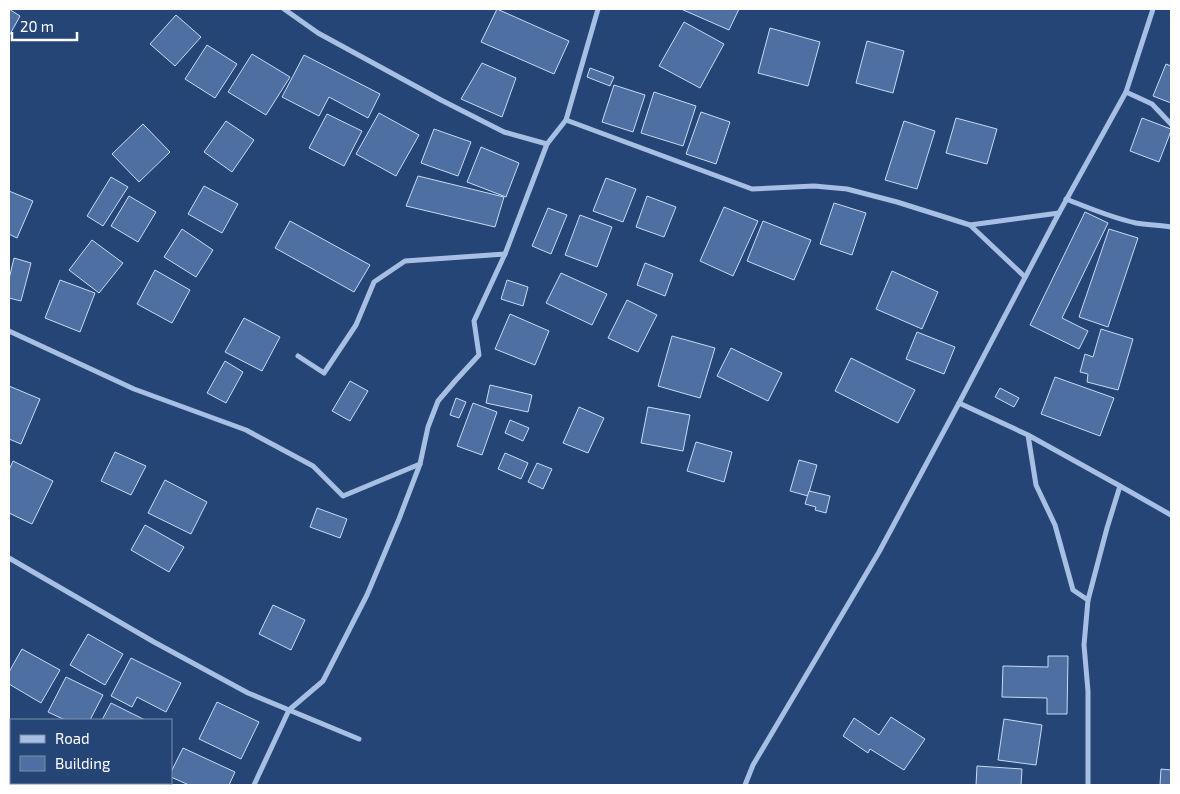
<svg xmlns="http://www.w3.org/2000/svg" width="1180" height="794" viewBox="0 0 1180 794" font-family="'Exo 2',sans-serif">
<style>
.building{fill:#4d6fa1;stroke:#c9daf3}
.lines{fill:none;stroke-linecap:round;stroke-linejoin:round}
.street{stroke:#a7bfe3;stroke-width:5}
</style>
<rect width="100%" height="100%" fill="#254577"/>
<g class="building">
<path d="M9 9 20 16 9 36Z"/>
<path d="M497 9 569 41 554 74 481 42Z"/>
<path d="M681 9H739L729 30Z"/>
<path d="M176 15 201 37 175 66 150 44Z"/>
<path d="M684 22 724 44 700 88 659 66Z"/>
<path d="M770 28 820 42 808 86 758 73Z"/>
<path d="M867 41 904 51 893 93 856 83Z"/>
<path d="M207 45 237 64 215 98 185 79Z"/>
<path d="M252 54 290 77 266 115 228 92Z"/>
<path d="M304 55 380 94 368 118 329 97 319 116 282 97Z"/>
<path d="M482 63 516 78 502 117 461 99Z"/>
<path d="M1166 64 1171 66V103L1153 96Z"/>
<path d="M590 68 614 77 610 86 587 77Z"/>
<path d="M614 85 645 95 633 132 602 122Z"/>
<path d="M654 92 696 106 683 146 641 133Z"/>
<path d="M701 112 730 122 716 164 686 154Z"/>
<path d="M379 113 419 135 396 176 356 154Z"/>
<path d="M327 114 362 131 344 166 309 148Z"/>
<path d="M956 118 997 129 987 164 946 153Z"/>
<path d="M1142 118 1171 129V131L1159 162 1130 151Z"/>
<path d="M226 121 254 140 232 172 204 152Z"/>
<path d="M904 121 935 131 917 189 885 180Z"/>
<path d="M143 124 170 152 139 182 112 154Z"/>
<path d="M434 129 471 142 458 176 421 163Z"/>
<path d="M481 147 519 163 506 197 467 182Z"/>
<path d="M418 176 504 197 495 227 406 206Z"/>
<path d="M111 177 128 187 103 226 87 216Z"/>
<path d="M606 178 636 189 623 222 593 211Z"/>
<path d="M204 186 238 204 222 233 188 214Z"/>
<path d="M9 191 33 201 17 238 9 234Z"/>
<path d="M129 196 156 212 138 242 111 226Z"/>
<path d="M647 196 676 207 664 237 636 227Z"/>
<path d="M834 203 866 213 852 255 820 244Z"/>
<path d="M724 207 758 221 733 276 700 261Z"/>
<path d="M548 208 567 215 551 254 532 246Z"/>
<path d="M1085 212 1108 223 1062 318 1088 331 1079 349 1030 325Z"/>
<path d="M580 215 612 227 597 267 565 255Z"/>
<path d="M290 221 370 265 354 292 275 248Z"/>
<path d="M763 221 811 240 794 280 747 261Z"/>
<path d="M182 229 213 250 196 277 164 257Z"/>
<path d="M1109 229 1138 238 1108 327 1079 317Z"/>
<path d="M92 240 123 263 99 293 69 270Z"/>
<path d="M14 258 31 263 21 301 9 298V279Z"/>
<path d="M645 263 673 274 665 296 637 285Z"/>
<path d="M155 270 190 290 172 323 137 304Z"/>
<path d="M892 271 938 292 922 329 876 309Z"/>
<path d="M561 273 607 294 592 325 546 303Z"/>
<path d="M60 280 95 293 80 332 45 318Z"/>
<path d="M507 280 528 287 523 306 501 299Z"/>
<path d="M627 300 657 315 638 352 608 338Z"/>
<path d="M510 314 549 331 535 365 495 349Z"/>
<path d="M244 318 280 337 262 371 225 352Z"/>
<path d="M1101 329 1133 339 1118 390 1087 382 1088 374 1080 372 1085 354 1093 357Z"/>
<path d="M917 332 955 347 944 374 906 359Z"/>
<path d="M672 336 715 348 700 398 658 386Z"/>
<path d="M731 348 782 373 768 401 717 376Z"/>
<path d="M851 358 915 390 898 423 835 391Z"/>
<path d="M225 361 243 372 226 403 207 393Z"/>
<path d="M1055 377 1114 398 1100 436 1041 414Z"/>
<path d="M350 381 368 391 350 421 332 411Z"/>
<path d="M490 385 532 395 528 412 486 403Z"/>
<path d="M9 386 40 399 21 444 9 439Z"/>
<path d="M1000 388 1019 398 1014 407 995 397Z"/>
<path d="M456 398 466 402 459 418 450 415Z"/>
<path d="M473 403 497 412 482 455 457 446Z"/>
<path d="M579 407 604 418 588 453 563 443Z"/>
<path d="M648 407 690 415 683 451 641 443Z"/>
<path d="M510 420 529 428 523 441 505 433Z"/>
<path d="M696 442 732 452 724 482 687 471Z"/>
<path d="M115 452 146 466 131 495 101 481Z"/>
<path d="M505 453 528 463 521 479 498 469Z"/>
<path d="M799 460 817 465 808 496 790 491Z"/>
<path d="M13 461 53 481 32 524 9 513V470Z"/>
<path d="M537 463 552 469 543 489 528 482Z"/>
<path d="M165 480 207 502 191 534 148 513Z"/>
<path d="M809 491 830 496 826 513 815 510 816 507 805 504Z"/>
<path d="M317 508 347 519 340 538 310 527Z"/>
<path d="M145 525 184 547 169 572 131 550Z"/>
<path d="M273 605 305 620 291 650 259 634Z"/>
<path d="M88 634 123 654 105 685 70 665Z"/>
<path d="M22 649 60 670 41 703 9 684V672Z"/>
<path d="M1048 656H1068L1067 714H1047V698L1002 697 1003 666 1048 667Z"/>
<path d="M131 658 181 683 166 712 137 697 132 707 111 696Z"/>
<path d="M66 677 103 695 90 720H65L48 712Z"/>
<path d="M217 702 259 722 241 759 199 739Z"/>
<path d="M111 703 145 720H102Z"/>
<path d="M891 717 925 739 904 770 870 749 868 753 843 736 854 718 879 735Z"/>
<path d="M1004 719 1042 725 1036 765 998 760Z"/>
<path d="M183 748 235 772 229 785H189L171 777V772Z"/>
<path d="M977 766 1022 769 1021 785H976Z"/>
<path d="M1161 769 1171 770V785H1160Z"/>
</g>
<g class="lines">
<g class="street">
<path d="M284 9 318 33 441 100 504 132 547 144"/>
<path d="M1126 92 1152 104 1171 124"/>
<path d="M566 120 752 189 814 186 847 189 897 202 970 225 1025 277"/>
<path d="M1066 199C1089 208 1112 218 1136 223 1147 225 1160 225 1171 227"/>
<path d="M970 225 1059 213"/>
<path d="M9 331 134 389 246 430 313 466 343 496 420 464"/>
<path d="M298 356 324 373 356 325 374 282 405 261 505 254"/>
<path d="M959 403 1028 435 1120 486 1107 528 1088 600 1073 590 1055 525 1036 485 1028 435"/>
<path d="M1120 486 1171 515"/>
<path d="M9 558 154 642 248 693 359 739"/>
<path d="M1088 600 1084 645 1088 691V785"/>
<path d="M254 785 289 710 323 681 367 595 399 519 420 464 428 427 438 401 456 380 479 355 474 321 505 254 547 144 566 120 598 9"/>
<path d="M745 785 753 765 879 552 959 403 1059 213 1126 92 1153 9"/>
</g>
</g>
<rect width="1180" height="794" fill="none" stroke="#ffffff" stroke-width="20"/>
<rect x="10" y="719" width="162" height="65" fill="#254577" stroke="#7c8fad"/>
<rect x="20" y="735" width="25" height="8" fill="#a7bfe3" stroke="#7c8fad"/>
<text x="55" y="744" font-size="15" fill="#ffffff">Road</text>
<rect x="20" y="756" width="25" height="15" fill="#4d6fa1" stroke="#7c8fad"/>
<text x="55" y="769" font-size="15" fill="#ffffff">Building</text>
<path d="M12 32v8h65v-8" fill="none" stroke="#ffffff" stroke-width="2.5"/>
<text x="20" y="32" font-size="15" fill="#ffffff" stroke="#254577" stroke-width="4" paint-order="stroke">20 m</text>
</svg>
